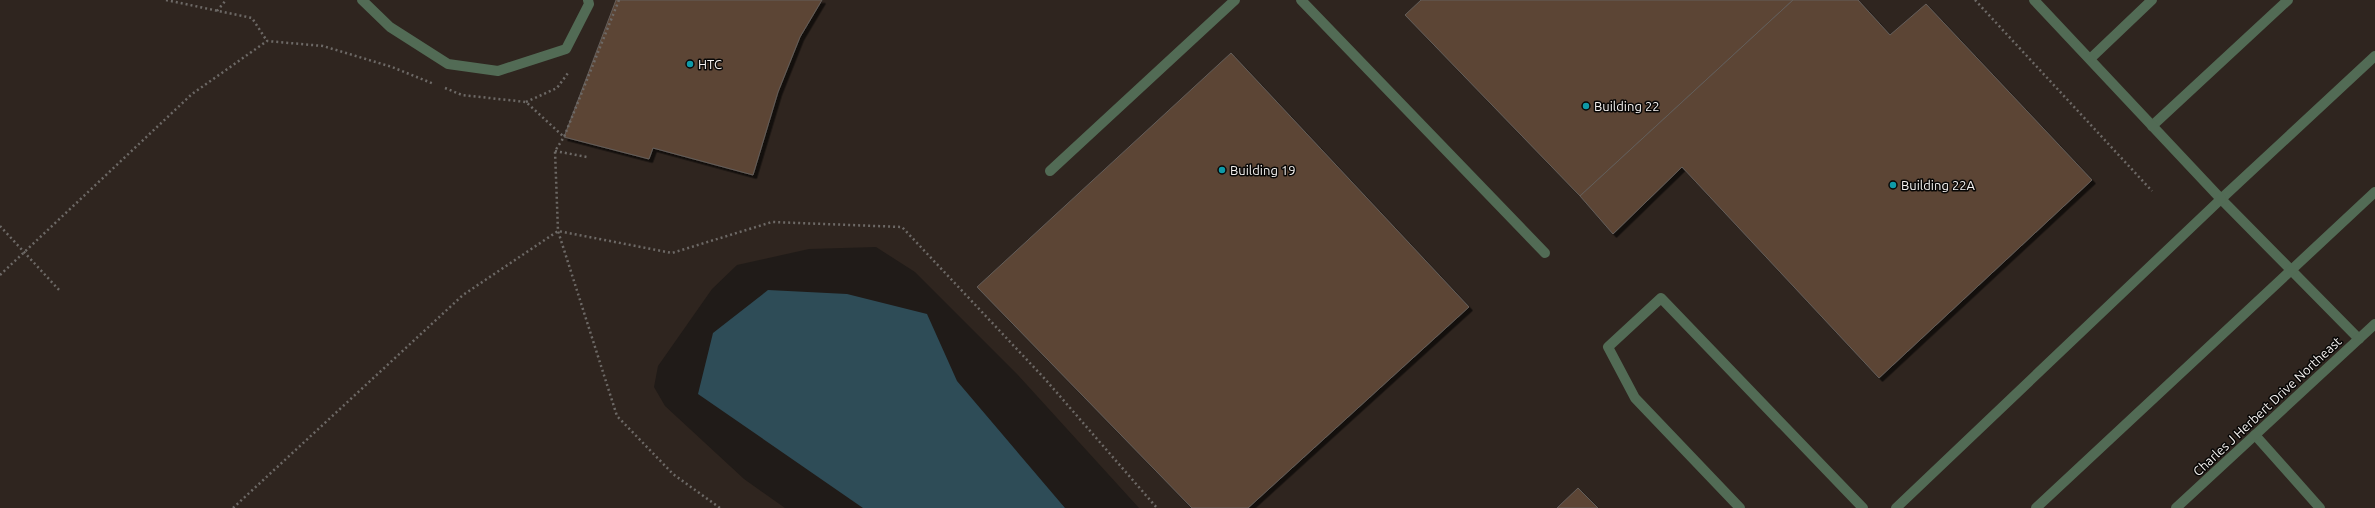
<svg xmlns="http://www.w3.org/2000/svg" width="2375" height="508" viewBox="0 0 2375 508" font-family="Ubuntu,sans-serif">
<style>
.built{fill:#2f251f}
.water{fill:#2e4c57}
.building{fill:#5c4535;stroke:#645e5a;filter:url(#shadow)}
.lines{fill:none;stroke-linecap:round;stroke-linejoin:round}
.path{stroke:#6d6966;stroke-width:2.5;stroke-dasharray:2 3;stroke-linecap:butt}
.minor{stroke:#526b55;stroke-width:10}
.culture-dot{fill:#0f9aa8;stroke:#080706;stroke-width:1.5}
.labels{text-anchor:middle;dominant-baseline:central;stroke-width:3;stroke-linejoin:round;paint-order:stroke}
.poi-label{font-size:13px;fill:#f5f2f0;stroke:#080706;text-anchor:start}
.street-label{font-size:13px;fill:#f5f2f0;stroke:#080706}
</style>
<defs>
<filter id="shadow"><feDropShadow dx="3.5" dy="3.5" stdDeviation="0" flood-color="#0009"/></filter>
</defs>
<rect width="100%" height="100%" fill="#201b18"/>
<path class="built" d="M0 0H2375V508H1139L1017 374 915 272 876 247 809 249 737 265 712 289 658 366 654 387 665 406 744 479 785 508H0Z"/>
<path class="water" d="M768 290 847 294 927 314 957 381 1065 508H863L698 394 713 333Z"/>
<g class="building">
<path d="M616 0H822L800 37 778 92 753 175 653 148 649 159 564 137Z"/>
<path d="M1421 0H1793L1580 196 1405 15Z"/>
<path d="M1793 0H1858L1890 35 1926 4 2092 180 1879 378 1682 167 1613 234 1580 196Z"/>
<path d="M1231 53 1469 307 1248 508H1192L977 287Z"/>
<path d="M1578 488 1598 508H1557Z"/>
</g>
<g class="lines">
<g class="path">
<path d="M166 0 252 18 267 41"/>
<path d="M619 0 564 137 555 151 558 231 617 416 673 474 720 508"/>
<path d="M1975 0 2152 191"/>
<path d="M217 11 226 0"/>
<path d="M445 88 462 95 526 102 564 137"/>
<path d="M526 102 557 88 568 73"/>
<path d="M555 151 587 157"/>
<path d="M0 226 60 291"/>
<path d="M0 275 192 94 267 41 323 46 392 67 434 84"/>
<path d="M233 508 463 295 558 231 672 253 772 222 902 227 1045 379 1157 508"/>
</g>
<g class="minor">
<path d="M362 0 390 27 448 64 498 71 566 49 589 4 588 0"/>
<path d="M1301 0 1545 253"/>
<path d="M2090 59 2152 0"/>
<path d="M2152 126 2288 0"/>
<path d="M1050 171 1235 0"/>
<path d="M2359 339 2221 199 2375 56"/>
<path d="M2255 435 2320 508"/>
<path d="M1740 508 1635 398 1608 347 1661 298 1863 508"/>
<path d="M1896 508 2221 199 2034 0"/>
<path d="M2036 508 2375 192"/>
<path d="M2176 508 2375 324"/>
</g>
</g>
<g class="culture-dot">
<circle cx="690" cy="64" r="4"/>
<circle cx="1586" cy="106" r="4"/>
<circle cx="1222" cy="170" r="4"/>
<circle cx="1893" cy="185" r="4"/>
</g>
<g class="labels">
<g class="poi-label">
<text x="698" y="64">HTC</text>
<text x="1594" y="106">Building 22</text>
<text x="1230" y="170">Building 19</text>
<text x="1901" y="185">Building 22A</text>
</g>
<g class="street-label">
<text transform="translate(2267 406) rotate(-43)">Charles J Herbert Drive Northeast</text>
</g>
</g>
</svg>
